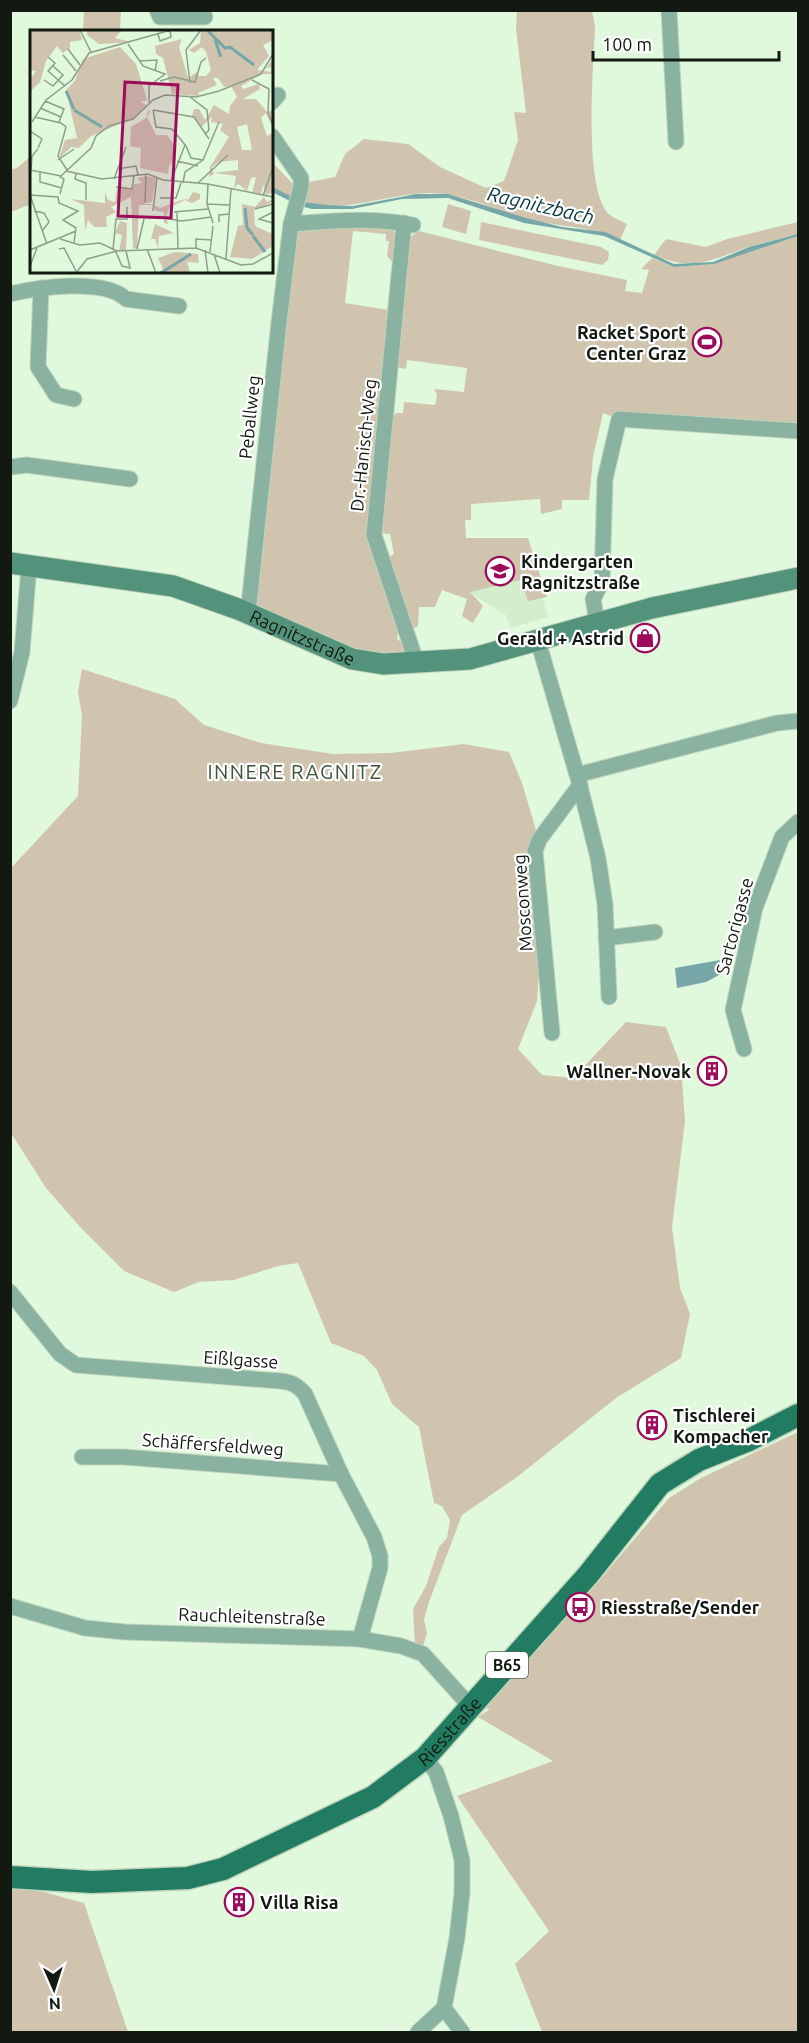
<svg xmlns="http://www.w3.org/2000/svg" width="809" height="2043" viewBox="0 0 809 2043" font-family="Ubuntu,sans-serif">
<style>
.built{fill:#d2eecb}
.green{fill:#d0c4af}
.water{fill:#76a6a7}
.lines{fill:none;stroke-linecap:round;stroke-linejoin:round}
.minor-casing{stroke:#bfd4bb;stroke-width:17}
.secondary-casing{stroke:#bfd4bb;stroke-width:23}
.primary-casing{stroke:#bfd4bb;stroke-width:25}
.minor{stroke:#89b2a1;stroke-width:15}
.secondary{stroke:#53937c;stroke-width:21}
.primary{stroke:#217c61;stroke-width:22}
.labels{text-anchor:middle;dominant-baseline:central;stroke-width:4.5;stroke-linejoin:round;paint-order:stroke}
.shield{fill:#fff;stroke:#585e58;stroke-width:1.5}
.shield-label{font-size:16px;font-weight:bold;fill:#111910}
.poi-label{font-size:18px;font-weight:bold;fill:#111910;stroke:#fff;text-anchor:start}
.street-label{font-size:18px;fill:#111910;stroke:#fff}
.water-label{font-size:20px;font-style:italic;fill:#0a393b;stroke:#fff}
.neighbourhood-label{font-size:20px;letter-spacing:1.5px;fill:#3e513a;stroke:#fff}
.inset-river{fill:none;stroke:#76a6a7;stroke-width:3}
.inset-road{fill:none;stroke:#8d9f8a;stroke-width:1.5}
.view{fill:#9c0c5b;fill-opacity:0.15;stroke:#9c0c5b;stroke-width:3}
.inset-edge{fill:none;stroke:#111910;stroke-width:3}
</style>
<rect width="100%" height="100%" fill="#e0f8db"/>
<path class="built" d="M528 548 548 617 510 628 506 615 469 592Z"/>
<g class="green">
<path d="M84 11H121L120 31H83Z"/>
<path d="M517 11H592L595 26C594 63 582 192 610 215 615 219 622 221 627 224L620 240C592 226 558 227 527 219 496 210 464 194 431 193 388 193 348 214 304 202 293 199 282 192 272 187V162L294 185 335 177 345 154 364 139 408 144 440 167 486 188 504 181 518 140 514 112 526 113 516 29Z"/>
<path d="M31 156V204L11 212 10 170 17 168Z"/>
<path d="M448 204 471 211 466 234 442 227Z"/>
<path d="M481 222 601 247 609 252 608 260 602 265 479 240Z"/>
<path d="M798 222V234C782 238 765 242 748 247 711 260 693 272 654 255L666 239 706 247 727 239Z"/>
<path d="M389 225 396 234 394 264 387 256 389 241H386V234L353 231 345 303 389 310 370 509 399 625 397 639C404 644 406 646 404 655 366 662 294 622 258 606L257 594 297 231Z"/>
<path d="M419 231 558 266 627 280 625 291 642 293 649 270 641 269 652 258 674 267 713 264 798 236V431L619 419 603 413 593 457 589 500H562V509L541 514 540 499 471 504V520H465L466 538H528L547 597 528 601 521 580 470 592 483 606 473 623 462 616 467 599 442 590 435 607H419L418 626 412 629 386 559 394 554 390 534 379 533 389 417 397 413H403L404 402 435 405 437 394 434 389 464 392 467 368 407 360 406 369 397 367 410 237Z"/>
<path d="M82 669 175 699 204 725 261 743 333 754 391 753 464 744 509 752 522 783 539 840 534 905 539 972 537 1001 518 1049 542 1075 573 1078 626 1022 666 1027 681 1066 685 1121 672 1227 680 1288 690 1314 681 1358 616 1398 517 1477 462 1515 429 1602 424 1620 427 1633 423 1646 415 1645 413 1609 426 1586 439 1547 447 1538 450 1520 442 1506 434 1503 419 1427 392 1404 377 1370 364 1356 331 1343 298 1263 278 1266 234 1280 199 1282 174 1292 124 1271 81 1228 46 1188 11 1133V868L78 796 82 715 78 692Z"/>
<path d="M798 1432V2032H542L515 1964 549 1931 457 1796 553 1761 478 1717 490 1709 484 1708 594 1587 669 1498 701 1478Z"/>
<path d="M11 1887 40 1891 84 1903 128 2032H11Z"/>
</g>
<g class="water">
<path d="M272 187 303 202 326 205 353 206 416 194H448L526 218 562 227 605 232 674 264 713 262 749 247 798 234V236L714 264 674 267 604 236 524 223 448 198 402 199 352 209H312L300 206 272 192Z"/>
<path d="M720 960 723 973 706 982 677 988 675 968Z"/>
</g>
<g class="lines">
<g class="minor-casing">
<g id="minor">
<path d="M157 10 160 17H205"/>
<path d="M669 10 676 142"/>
<path d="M272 102 278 95"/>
<path d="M404 223 374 535 414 655 415 664"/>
<path d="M291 224C332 221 372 217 413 225"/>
<path d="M41 288 38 367 56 395 74 399"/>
<path d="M10 294C38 287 105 278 126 299L179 306"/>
<path d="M10 467 27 465 130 479"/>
<path d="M248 614 279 322 291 224 301 187V178L272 136"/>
<path d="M597 622 593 599 602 582 605 479 619 419 798 431"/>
<path d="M538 641 577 775 777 723 798 721"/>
<path d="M10 701 22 652 29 566"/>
<path d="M578 778 598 858 605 904 609 997"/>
<path d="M606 938 655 932"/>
<path d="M552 1033 535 851 539 840 580 785"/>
<path d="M744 1049 733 1010 755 908 782 837 798 822"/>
<path d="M10 1292 60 1354 76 1365 280 1381C292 1382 297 1385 305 1394L341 1474 374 1537 380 1556V1568L360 1639"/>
<path d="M82 1457H124L341 1474"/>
<path d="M10 1606 85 1628 125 1632 360 1639 401 1646 423 1654 470 1706"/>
<path d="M444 2008 462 2032"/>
<path d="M418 2032 444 2008 457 1938 462 1893V1860L451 1816 436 1772 425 1758"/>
</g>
</g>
<g class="secondary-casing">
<g id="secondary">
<path id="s1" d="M10 563 173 586 238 609 352 659 383 664 470 659 652 608 798 578"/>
</g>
</g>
<g class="primary-casing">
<g id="primary">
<path id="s2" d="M10 1877 92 1882 188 1878 223 1869 373 1797 425 1758 588 1575 660 1484 699 1460 749 1440 798 1415"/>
</g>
</g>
<use href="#minor" class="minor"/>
<use href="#secondary" class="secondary"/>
<use href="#primary" class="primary"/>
</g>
<defs>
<g id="stadium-ring" transform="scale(1.5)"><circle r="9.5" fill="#fff" stroke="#9c0c5b" stroke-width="1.5"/><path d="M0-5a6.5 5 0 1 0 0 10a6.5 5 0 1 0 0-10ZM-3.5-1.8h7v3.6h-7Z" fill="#9c0c5b"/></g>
<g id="school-ring" transform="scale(1.5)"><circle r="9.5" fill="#fff" stroke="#9c0c5b" stroke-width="1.5"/><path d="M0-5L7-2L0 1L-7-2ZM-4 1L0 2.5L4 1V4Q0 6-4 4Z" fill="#9c0c5b"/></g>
<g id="shop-ring" transform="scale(1.5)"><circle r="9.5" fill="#fff" stroke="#9c0c5b" stroke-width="1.5"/><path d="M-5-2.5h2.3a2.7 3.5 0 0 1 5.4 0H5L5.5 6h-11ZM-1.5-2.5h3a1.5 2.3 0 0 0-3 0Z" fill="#9c0c5b"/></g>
<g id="building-ring" transform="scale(1.5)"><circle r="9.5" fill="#fff" stroke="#9c0c5b" stroke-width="1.5"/><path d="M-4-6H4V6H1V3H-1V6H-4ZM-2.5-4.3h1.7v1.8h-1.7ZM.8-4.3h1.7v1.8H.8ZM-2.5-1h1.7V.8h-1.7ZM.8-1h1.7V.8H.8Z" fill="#9c0c5b"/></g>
<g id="bus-ring" transform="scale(1.5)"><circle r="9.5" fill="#fff" stroke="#9c0c5b" stroke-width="1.5"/><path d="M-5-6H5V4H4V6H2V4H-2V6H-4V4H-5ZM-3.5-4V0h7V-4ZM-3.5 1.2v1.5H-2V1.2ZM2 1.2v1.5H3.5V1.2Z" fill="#9c0c5b"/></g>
</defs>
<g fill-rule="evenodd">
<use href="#stadium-ring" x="707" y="342"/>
<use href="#school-ring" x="500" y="571"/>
<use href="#shop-ring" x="645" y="638"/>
<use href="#building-ring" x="712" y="1071"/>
<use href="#building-ring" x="652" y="1425"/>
<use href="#bus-ring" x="580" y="1607"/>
<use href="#building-ring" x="239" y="1902"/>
</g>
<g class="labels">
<rect class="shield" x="486" y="1652" width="42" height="26" rx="4.5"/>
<g class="shield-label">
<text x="507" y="1665">B65</text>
</g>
<g class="poi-label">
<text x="686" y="332" text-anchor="end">Racket Sport<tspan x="686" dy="21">Center Graz</tspan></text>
<text x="521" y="561">Kindergarten<tspan x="521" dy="21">Ragnitzstraße</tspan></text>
<text x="624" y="638" text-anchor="end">Gerald + Astrid</text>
<text x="691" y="1071" text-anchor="end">Wallner-Novak</text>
<text x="673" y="1415">Tischlerei<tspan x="673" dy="21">Kompacher</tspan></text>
<text x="601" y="1607">Riesstraße/Sender</text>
<text x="260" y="1902">Villa Risa</text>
</g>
<g class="street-label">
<text transform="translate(249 417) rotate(-84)">Peballweg</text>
<text transform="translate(363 445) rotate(-84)">Dr.-Hanisch-Weg</text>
<text stroke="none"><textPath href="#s1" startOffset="304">Ragnitzstraße</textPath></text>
<text transform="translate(522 903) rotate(-94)">Mosconweg</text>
<text transform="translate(734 926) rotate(-75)">Sartorigasse</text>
<text transform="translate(241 1359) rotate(4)">Eißlgasse</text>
<text transform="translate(213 1444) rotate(4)">Schäffersfeldweg</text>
<text transform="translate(252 1616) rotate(2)">Rauchleitenstraße</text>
<text stroke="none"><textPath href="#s2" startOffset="482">Riesstraße</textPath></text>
</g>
<g class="water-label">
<text transform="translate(541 205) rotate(13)">Ragnitzbach</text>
</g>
<g class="neighbourhood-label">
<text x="295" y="771">INNERE RAGNITZ</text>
</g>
</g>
<g transform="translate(30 30)">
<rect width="243" height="243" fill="#e0f8db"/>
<path d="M0 0H49L52 10 40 12V18L33 23 27 16 16 31 10 52 0 62V50L6 41 0 40ZM57 0H92L85 8 101 12 69 14 57 5ZM171 0H243V10L233 15 239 26 227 40 241 42V37L236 38 243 29V44H232L211 56 213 59 229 54 230 59 213 69H226L237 82 243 80V97L236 83 231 88 237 106 243 103V162L236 165 233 155 231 164 222 163 226 147 221 148 217 161 208 154 204 158 206 146 185 143 179 147 180 137 199 107 190 100 193 94 181 92 182 87 171 97 162 86 164 79H169L175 90 184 75 199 84 200 76 207 67 201 56 194 57 188 48H183L187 55 168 63 169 66 142 64 133 28 126 24 125 16 152 9 149 17 158 48 167 42 169 46H176L181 40 176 22 172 17 164 23 159 20 170 13ZM217 94 222 120H212L207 97ZM208 130V140L183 143 182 137 189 132ZM90 17 106 34 117 70 111 72 116 75 102 89 61 106 49 118 41 117 29 129 35 110 47 108 36 60 45 51 53 29ZM119 79 120 82 117 87 126 105H137L145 116 146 128 139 136 138 144 110 138 111 118 100 116 101 97 116 88ZM116 146 126 148 122 172 113 174H121L130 178 151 170 157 169 158 170 163 162 170 164V169L162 173 155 170 140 177 136 185 138 194 134 193V182L126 181 122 175H109L107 219 103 218 101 167 81 177 86 182 76 187 77 197H64L58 190 55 201 54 175 40 169 75 173V162L78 170 85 172 87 157 103 159 104 154 112 153 107 148ZM234 167 237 172 243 169V172L224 179 225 196 240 203 243 201V216L222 229 200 227 208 196 213 195 212 174 225 177ZM90 191 97 193 96 220 89 221 92 205 85 203ZM125 194 144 203 129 206 128 218 125 209H121ZM145 222 168 224 169 233 157 232 160 243H129L133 239 128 228Z" fill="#d0c4af" fill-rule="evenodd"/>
<path class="inset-river" d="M177 0 195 18 200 17 224 35M185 10 191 27M36 61 44 79M44 80 72 97M215 178 217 198 223 205M223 206 235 222M131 243 161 224"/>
<path class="inset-road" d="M50 0 61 22M128 4 130 11 141 7 140 0M98 14 113 36 135 44 119 56V72M38 19 50 35M33 25 46 41M18 27 25 33 18 41 35 56M109 31 127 30 125 41M14 50 23 56 33 45 23 36M222 50 239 59 238 83 243 96M130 51 144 47 165 52 171 32 176 28M160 53 156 20 171 0M160 67 177 80 179 100 175 104M15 71 34 79 29 92M10 78 31 87M123 80 126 97 142 99 156 116 161 128 173 130M123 80 164 87 179 109M5 87 31 93 36 97 28 126 37 140M2 92 16 70 42 50 59 23 141 0M0 101 12 109 8 118M28 130 44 119M147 131 168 136M87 139 106 136 108 145M0 140 31 146 61 118 66 106 79 96 103 89 123 70 135 65 166 67 189 61 231 44 243 24M1 140 2 126 8 119M10 141V152L32 158M36 141 72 149 118 144 133 150 178 154 243 167M46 144 45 149 56 153V170M29 146 34 149 30 164M84 149 96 117M141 151 155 115M153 153 155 142 173 130 189 92M168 153 198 125M178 154 177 174 183 193M86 157 102 159 104 146M0 165 28 167 29 173 48 181 33 190 46 198 44 213M0 165 17 214M233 166 243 137M130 168H146L151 153M115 172 116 144M177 174 199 175M225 179 243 174M4 181 14 183 19 192 13 200M123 181 127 147M144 182 178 179M147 182 148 219M243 182 229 189 243 193M128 187 152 191 181 187M189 192V185L200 184M30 209 50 215 70 213 87 221 166 218 211 235 223 234 243 223M166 218V209L182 210M29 219 34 218 46 241M107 219 114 189M117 219 126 243M0 220 46 201M83 220 86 189H97V177M175 220 178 243M86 222 92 236 100 238 96 221M180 222 183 196M184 224 190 243M196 229 201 159M0 236 7 218M46 243 57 229 87 221"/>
<path class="view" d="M95 52 148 55 141 188 88 186Z"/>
<rect width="243" height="243" class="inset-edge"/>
</g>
<rect width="809" height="2043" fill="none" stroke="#111910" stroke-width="24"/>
<g transform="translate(54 1989) rotate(177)" stroke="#ffffff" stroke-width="4.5" paint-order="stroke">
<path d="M0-4.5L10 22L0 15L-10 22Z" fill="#111910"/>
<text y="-9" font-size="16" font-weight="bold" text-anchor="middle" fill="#111910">N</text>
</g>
<path d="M593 51v9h186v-9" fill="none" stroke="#111910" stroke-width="3"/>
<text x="602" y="51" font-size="18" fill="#111910" stroke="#ffffff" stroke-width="4.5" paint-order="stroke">100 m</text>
</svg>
